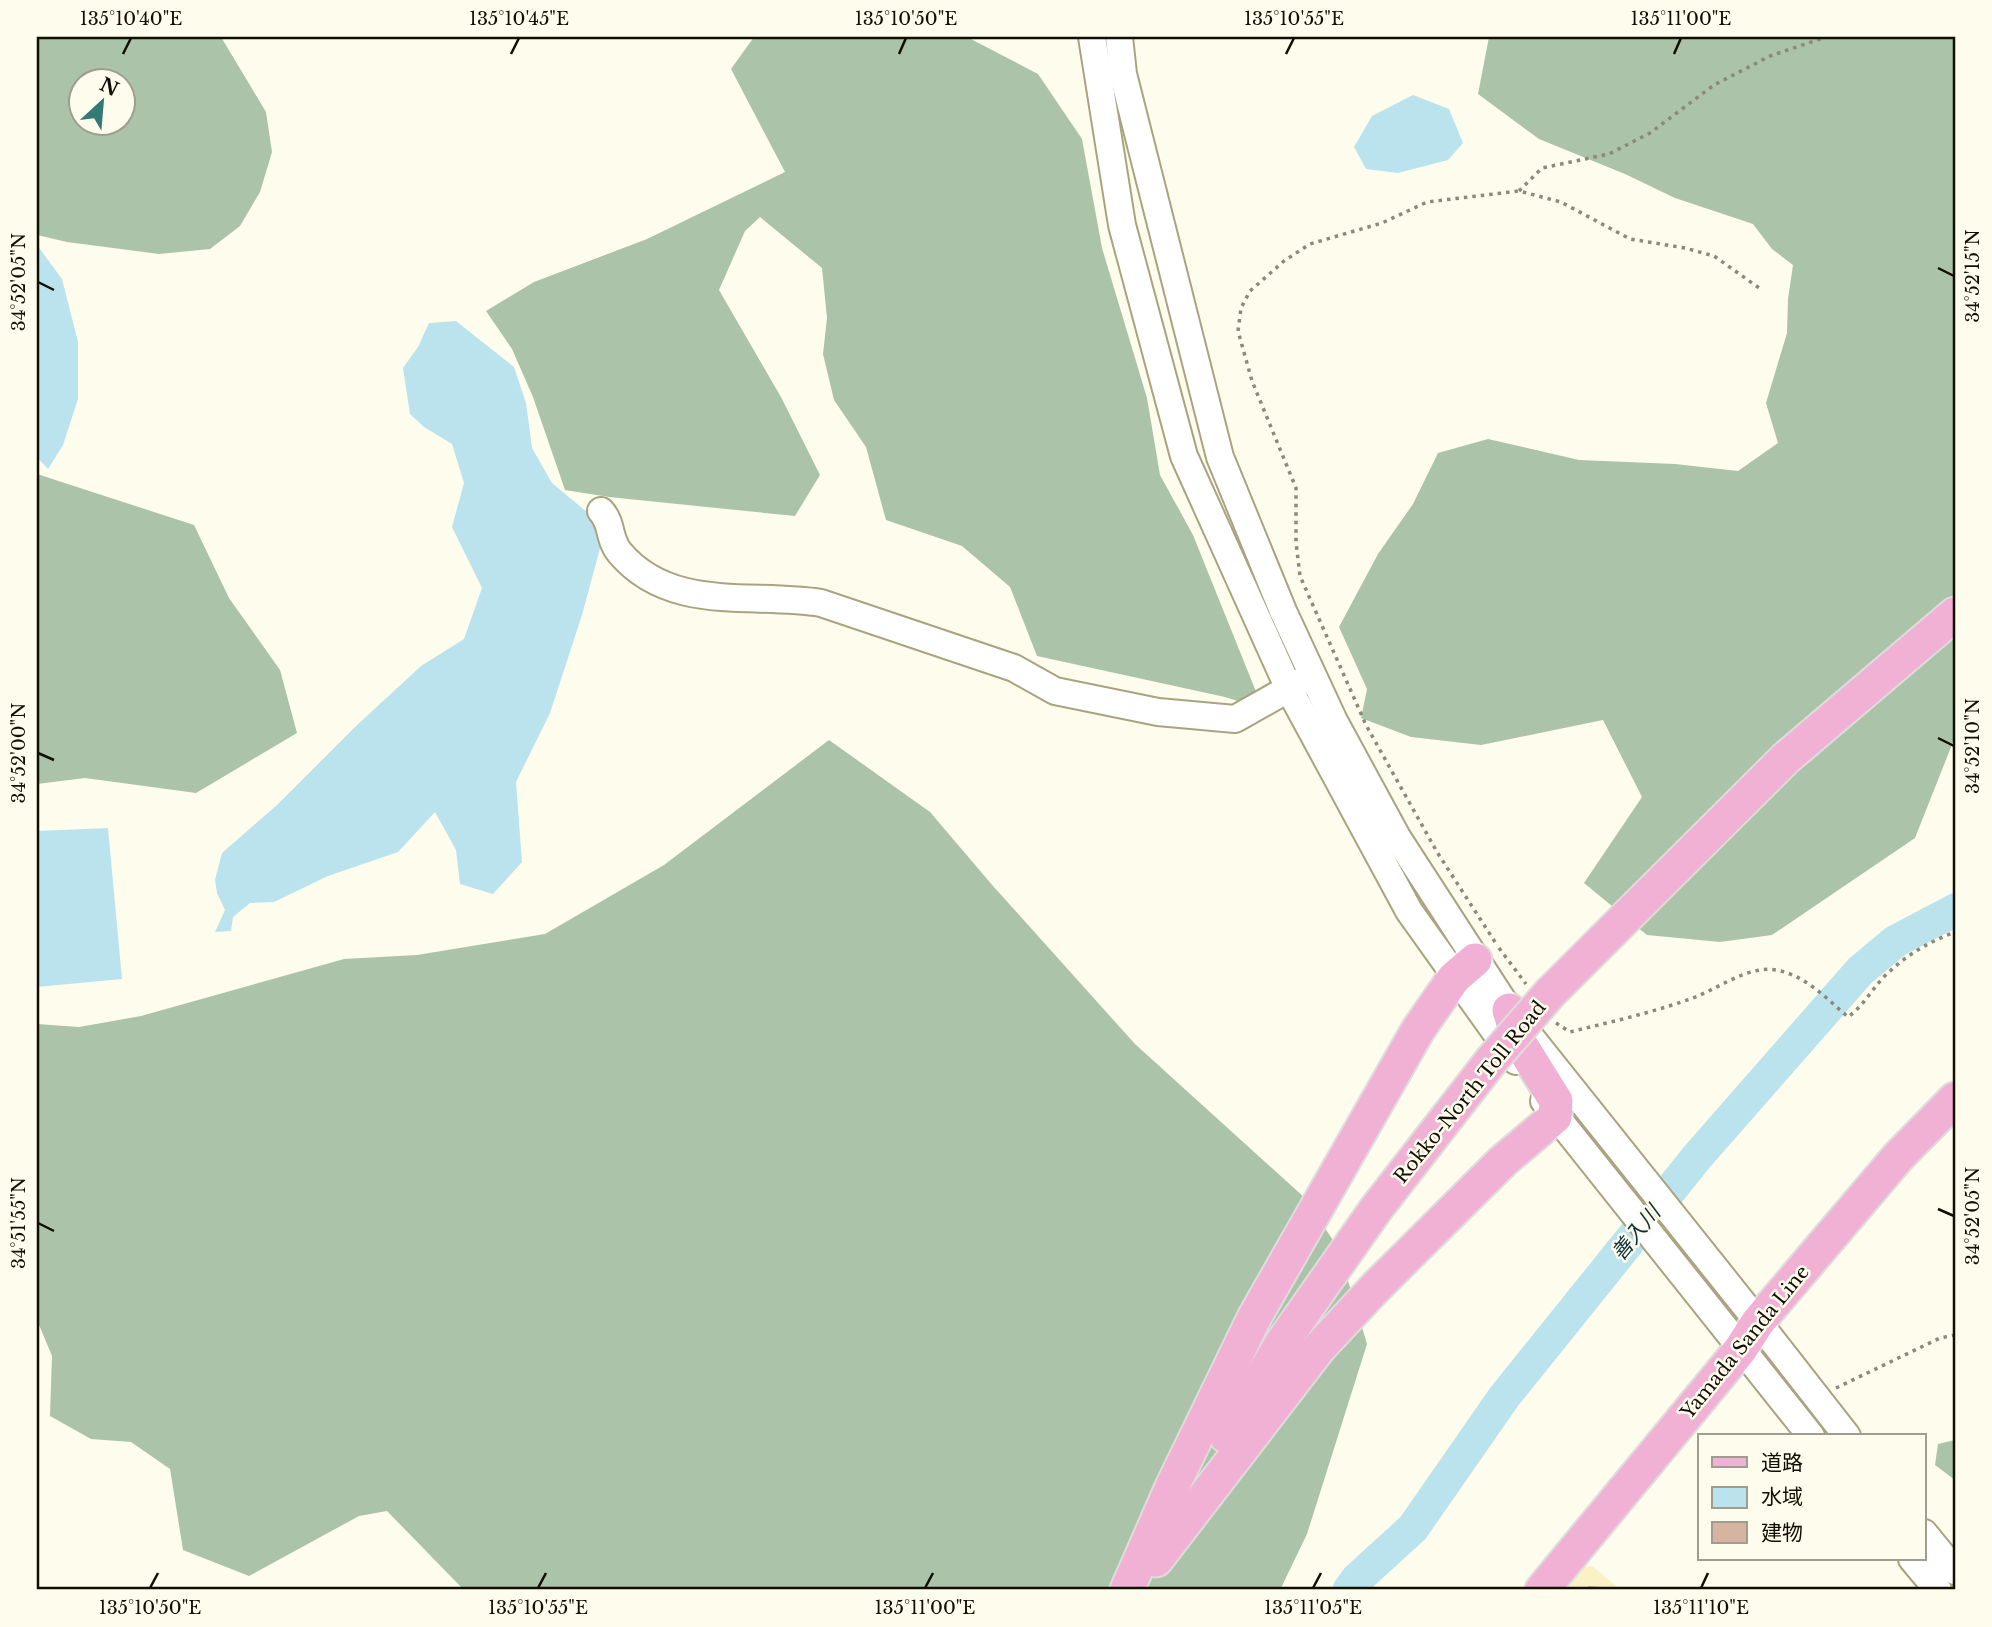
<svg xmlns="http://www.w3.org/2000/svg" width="1992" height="1627" viewBox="0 0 1992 1627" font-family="'Libre Baskerville','Noto Sans JP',serif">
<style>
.built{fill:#faf2c5}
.forest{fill:#abc3a8;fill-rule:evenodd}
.water{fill:#bae3ee}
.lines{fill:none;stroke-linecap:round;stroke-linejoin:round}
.river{stroke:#bae3ee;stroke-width:33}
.building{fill:#d5b5a2;filter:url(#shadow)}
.minor-casing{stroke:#aaa380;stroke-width:30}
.major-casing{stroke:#dedddc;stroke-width:37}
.path{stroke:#8b897c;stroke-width:3.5;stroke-dasharray:3.5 5;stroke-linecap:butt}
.minor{stroke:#fff;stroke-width:26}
.major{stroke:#f1b1d4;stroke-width:33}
.major-bridge-casing{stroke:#dedddc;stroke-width:37;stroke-linecap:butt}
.major-bridge{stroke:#f1b1d4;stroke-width:33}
.ticks{fill:none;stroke:#110e03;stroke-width:2.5}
.labels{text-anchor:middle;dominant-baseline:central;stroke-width:5;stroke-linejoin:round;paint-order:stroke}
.street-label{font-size:19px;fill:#110e03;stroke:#fefced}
.water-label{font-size:21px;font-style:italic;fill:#08303a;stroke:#fefced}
.neatline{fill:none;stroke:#110e03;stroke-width:2.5}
.ticks-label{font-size:18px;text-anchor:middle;fill:#110e03}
</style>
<defs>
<filter id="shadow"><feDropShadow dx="4.5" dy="8" stdDeviation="0" flood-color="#0004"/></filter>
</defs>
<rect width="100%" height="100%" fill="#fefced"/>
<path class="built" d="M1592 1566 1621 1590H1561L1581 1567Z"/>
<g class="forest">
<path d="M37 37H221L266 112 272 152 260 192 240 226 210 249 159 254 67 242 37 235ZM80 80H122V122H80Z"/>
<path d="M754 37H967L1038 74 1082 139 1102 248 1147 398 1160 475 1193 535 1263 709 1225 697 1037 656 1010 587 962 546 886 520 866 447 834 400 823 354 827 318 822 268 760 217 745 231 719 290 781 397 820 475 795 516 609 497 565 490 533 397 512 349 486 311 534 282 647 239 785 172 731 69Z"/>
<path d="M1489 37H1955V737L1915 838 1772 935 1720 942 1647 935 1584 883 1642 797 1603 720 1481 745 1411 737 1361 718 1367 689 1339 627 1378 554 1413 504 1438 453 1488 439 1579 460 1675 464 1738 471 1778 443 1766 403 1787 333 1788 299 1793 265 1772 249 1753 224 1675 198 1625 174 1539 139 1478 94Z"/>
<path d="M37 474 194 525 229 598 280 670 297 733 196 793 85 778 37 784Z"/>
<path d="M829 740 930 812 993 886 1135 1044 1306 1199 1338 1248 1367 1344 1307 1534 1280 1590H464L387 1511 359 1516 249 1576 183 1550 170 1469 131 1442 91 1439 50 1416 52 1356 37 1320V1024L79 1027 141 1016 344 959 417 955 545 934 664 865Z"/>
<path d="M1955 1440V1480L1935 1465 1938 1444Z"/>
</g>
<g class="water">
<path d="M1413 95 1449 109 1463 143 1448 160 1398 173 1366 169 1354 147 1372 116Z"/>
<path d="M37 245 62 279 78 342V399L63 445 48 469 37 457Z"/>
<path d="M456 321 514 367 526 403 532 448 552 483 588 513 602 541 582 615 550 713 516 782 522 862 493 894 460 884 456 850 435 812 398 852 328 876 274 902 250 903 233 917 231 931 215 932 225 910 217 893 215 880 222 853 277 805 355 727 421 666 464 639 482 588 452 527 464 483 452 444 424 427 410 414 403 368 418 347 429 323Z"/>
<path d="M108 828 122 979 37 987V831Z"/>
</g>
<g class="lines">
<path class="river" d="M1349 1590 1357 1579 1413 1528 1504 1397 1697 1157 1860 971 1896 941 1955 910"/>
</g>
<path class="building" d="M1588 1586 1614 1588V1590H1588Z"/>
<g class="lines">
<g class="minor-casing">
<g id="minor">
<path d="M1092 37 1122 225 1184 456 1289 689 1409 911 1516 1061"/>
<path d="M1119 37 1123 74 1220 457 1283 611 1334 721 1397 837 1509 1010 1758 1322 1847 1436"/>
<path d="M601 511C613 524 608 539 620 553 671 613 752 592 821 603L1014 668 1055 691 1158 712 1235 719 1304 680"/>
<path d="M1544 1101 1811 1436"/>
<path d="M1924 1533 1955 1571"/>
<path d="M1912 1559 1938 1590"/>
</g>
</g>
<g class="major-casing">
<g id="major">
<path d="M1550 993 1786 758 1955 614"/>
<path d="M1226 1436 1282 1343 1376 1209 1491 1061"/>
<path d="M1156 1560 1319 1348 1375 1288 1503 1161 1555 1117 1556 1101 1518 1040 1509 1010"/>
<path d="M1127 1590 1172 1487 1254 1318 1418 1030 1454 978 1475 960"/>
<path d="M1542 1590 1740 1350 1758 1322 1898 1157 1955 1099"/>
</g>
</g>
<g class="path">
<path d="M1519 191 1542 168 1609 154 1650 133 1714 85 1770 56 1826 37"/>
<path d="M1495 942 1437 852 1366 725 1300 576 1296 542V488L1252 381 1238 331 1241 308 1250 291 1284 261 1310 244 1382 223 1427 202 1519 191 1561 202 1630 239 1685 248 1714 256 1762 290"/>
<path d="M1499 948 1526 984"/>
<path d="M1556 1023 1570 1032C1610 1022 1651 1013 1690 999 1717 990 1747 965 1776 970 1805 975 1826 998 1848 1017 1865 1005 1874 985 1889 972 1908 954 1931 941 1955 932"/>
<path d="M1836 1388 1940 1338 1955 1335"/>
</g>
<use href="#minor" class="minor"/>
<use href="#major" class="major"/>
<g class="major-bridge-casing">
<path id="major-bridge" d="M1491 1061 1550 993"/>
</g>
<use href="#major-bridge" class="major-bridge"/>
</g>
<path class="ticks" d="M123 54 131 38M511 54 519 38M899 54 906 38M1286 54 1294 38M1674 54 1681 38M1938 268 1954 276M38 282 54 290M1938 738 1954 746M38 753 54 760M1938 1209 1954 1216M38 1223 54 1231M150 1588 158 1573M538 1588 546 1573M925 1588 933 1573M1313 1588 1321 1573M1701 1588 1708 1573"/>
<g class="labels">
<g class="street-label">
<text transform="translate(1470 1092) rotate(-51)">Rokko-North Toll Road</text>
<text transform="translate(1745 1342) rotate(-51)">Yamada Sanda Line</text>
</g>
<g class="water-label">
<text transform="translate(1636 1233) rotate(-51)">善入川</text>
</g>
</g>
<rect width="1992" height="1627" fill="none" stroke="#fefced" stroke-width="77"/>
<rect x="1698" y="1434" width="228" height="126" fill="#fefced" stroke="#9f9d8f" stroke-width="2"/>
<rect x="1712" y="1457" width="35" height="10" fill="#f1b1d4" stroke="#9f9d8f" stroke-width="2"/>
<text x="1761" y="1470" font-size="21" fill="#110e03">道路</text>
<rect x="1712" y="1487" width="35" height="21" fill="#bae3ee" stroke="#9f9d8f" stroke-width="2"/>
<text x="1761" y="1504" font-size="21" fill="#110e03">水域</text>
<rect x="1712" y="1522" width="35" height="21" fill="#d5b5a2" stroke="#9f9d8f" stroke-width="2"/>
<text x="1761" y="1540" font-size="21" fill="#110e03">建物</text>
<g transform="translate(102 102) rotate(26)"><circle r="33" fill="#fefced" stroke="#9f9d8f" stroke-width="2"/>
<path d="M0-5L12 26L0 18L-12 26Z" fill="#327a75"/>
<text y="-10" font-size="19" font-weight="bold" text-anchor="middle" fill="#110e03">N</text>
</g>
<rect x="38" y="38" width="1916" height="1550" class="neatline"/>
<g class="ticks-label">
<text x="131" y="25">135°10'40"E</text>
<text x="519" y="25">135°10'45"E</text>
<text x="906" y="25">135°10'50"E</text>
<text x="1294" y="25">135°10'55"E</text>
<text x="1681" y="25">135°11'00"E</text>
<text transform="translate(1973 276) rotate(-90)" y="6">34°52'15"N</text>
<text transform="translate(19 282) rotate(-90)" y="6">34°52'05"N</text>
<text transform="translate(1973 746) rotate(-90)" y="6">34°52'10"N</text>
<text transform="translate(19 753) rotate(-90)" y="6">34°52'00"N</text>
<text transform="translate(1973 1216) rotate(-90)" y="6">34°52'05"N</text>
<text transform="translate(19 1223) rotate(-90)" y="6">34°51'55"N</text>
<text x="150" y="1614">135°10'50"E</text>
<text x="538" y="1614">135°10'55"E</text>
<text x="925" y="1614">135°11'00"E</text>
<text x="1313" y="1614">135°11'05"E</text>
<text x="1701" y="1614">135°11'10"E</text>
</g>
</svg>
